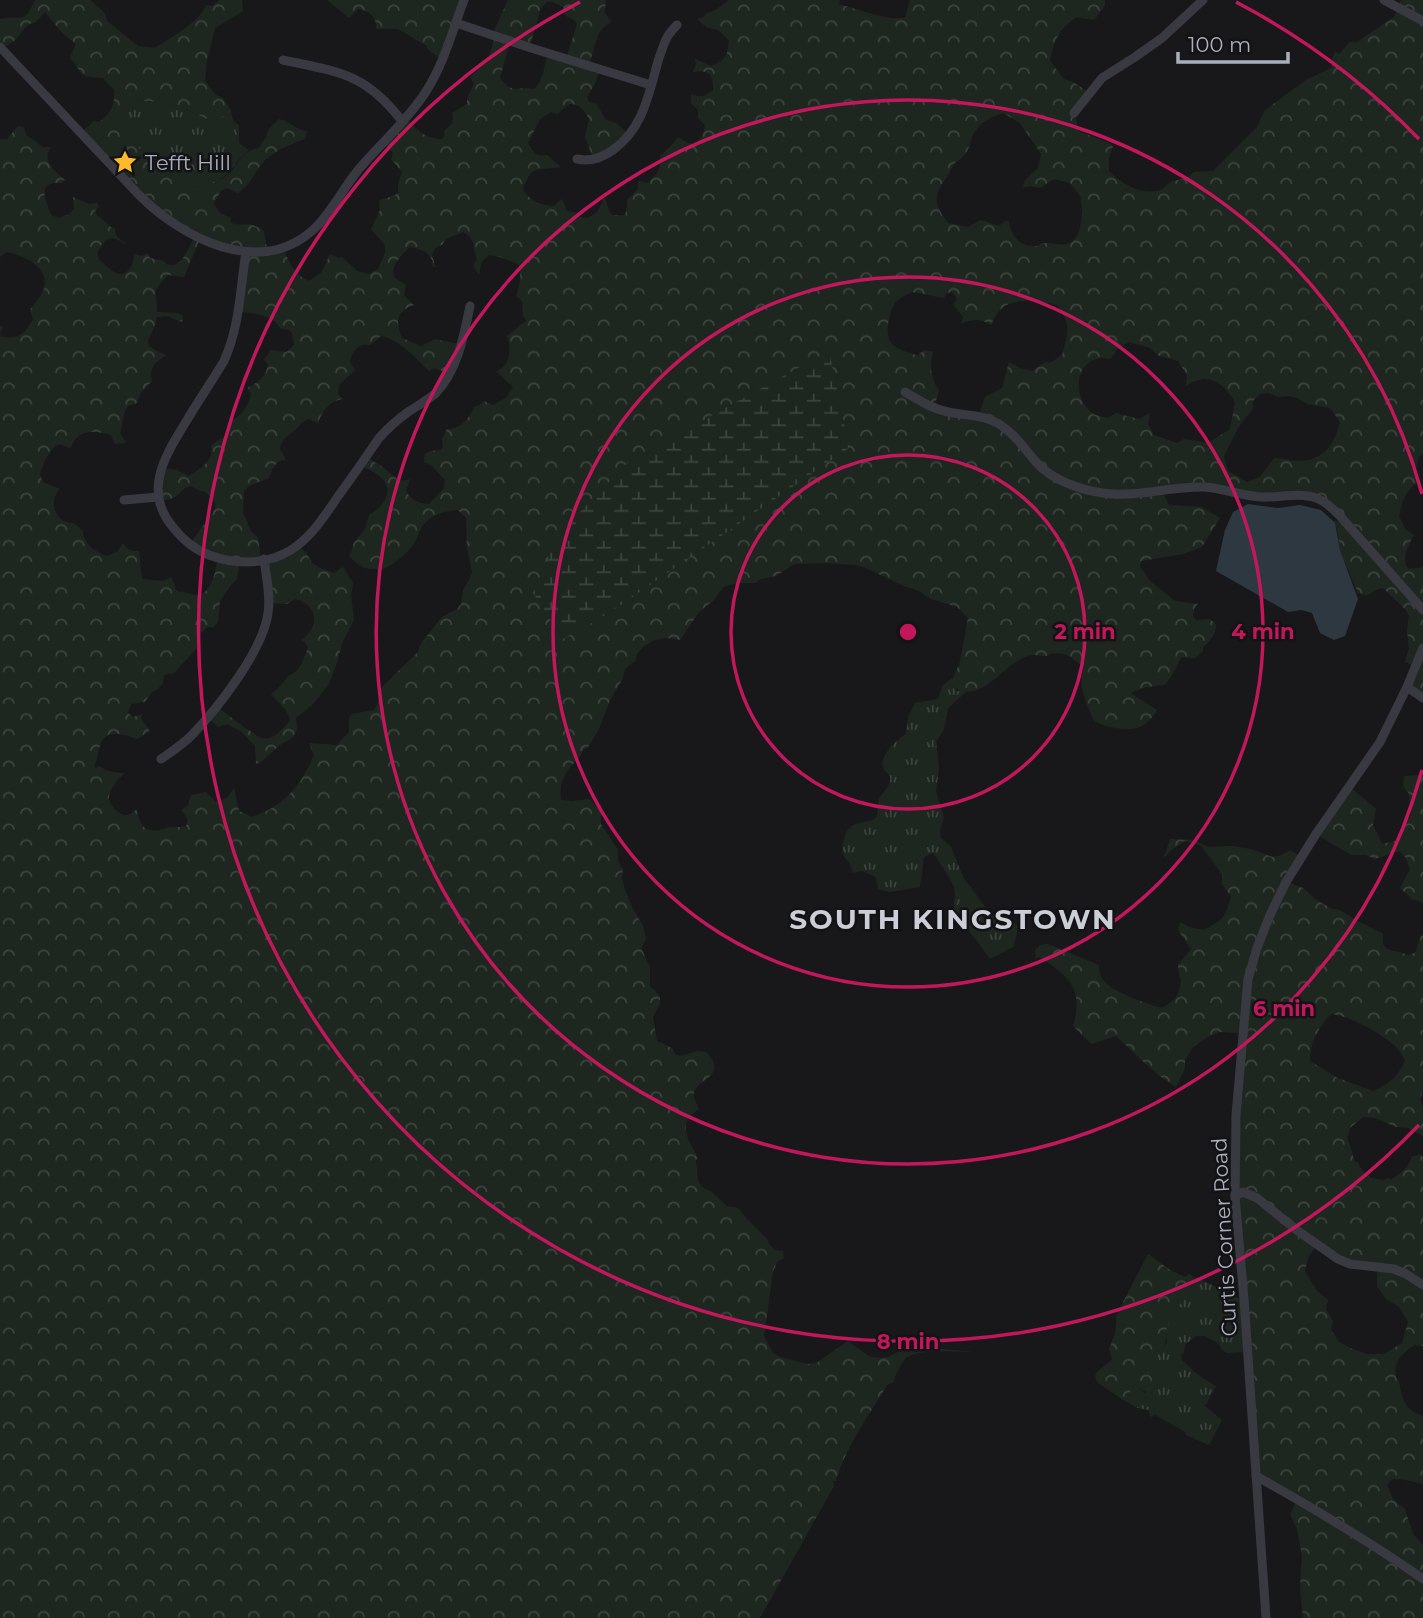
<svg xmlns="http://www.w3.org/2000/svg" width="1423" height="1618" viewBox="0 0 1423 1618" font-family="Montserrat,sans-serif">
<style>
.grass{fill:url(#grass-tufts)}
.forest{fill:url(#forest-crowns);fill-rule:evenodd}
.wetland{fill:url(#wetland-marsh)}
.water{fill:#2d3841}
.lines{fill:none;stroke-linecap:round;stroke-linejoin:round}
.minor{stroke:#393a41;stroke-width:9}
.ring{fill:none;stroke:#c2185b;stroke-width:3.5}
.labels{text-anchor:middle;dominant-baseline:central;stroke-width:5;stroke-linejoin:round;paint-order:stroke}
.poi-label{font-size:21px;fill:#aaafbc;stroke:#131316;text-anchor:start}
.street-label{font-size:21px;fill:#aaafbc;stroke:#131316}
.district-label{font-size:28px;font-weight:bold;letter-spacing:2px;fill:#cbced7;stroke:#131316}
.centre{fill:#c2185b;stroke:#131316;stroke-width:3.5}
.ring-label{font-size:21px;text-anchor:middle;font-weight:bold;fill:#c2185b;stroke:#131316;stroke-width:5;stroke-linejoin:round;paint-order:stroke}
</style>
<defs>
<pattern id="grass-tufts" width="24" height="20" patternUnits="userSpaceOnUse" patternTransform="scale(1.75)"><rect width="24" height="20" fill="#1e271f"/><path d="M3 7l-1-3M5 7V3M7 7l1-3M15 17l-1-3M17 17v-4M19 17l1-3" fill="none" stroke="#3c443e"/></pattern>
<pattern id="forest-crowns" width="20" height="18" patternUnits="userSpaceOnUse" patternTransform="scale(1.75)"><rect width="20" height="18" fill="#1e271f"/><path d="M2 6a3 3 0 1 1 6 0M12 15a3 3 0 1 1 6 0" fill="none" stroke="#3c443e"/></pattern>
<pattern id="wetland-marsh" width="20" height="14" patternUnits="userSpaceOnUse" patternTransform="scale(1.75)"><rect width="20" height="14" fill="#1e271f"/><path d="M1 5h8M5 5V1M11 12h8M15 12V8" fill="none" stroke="#3c443e"/></pattern>
</defs>
<rect width="100%" height="100%" fill="#18181b"/>
<g class="grass">
<path d="M131 100 160 102 179 106 209 120 231 114 234 122 239 125V143L247 149H249C246 154 240 157 237 162 227 176 211 190 192 186L154 157 143 152 124 134V117Z"/>
<path d="M954 677 950 685 957 691H967L948 708 944 729 936 742 939 768 936 792 944 817 940 831 941 838 951 847 963 877 986 908 996 916 1012 920 1017 926V932L1013 947 990 959 975 938 963 925 960 927C958 921 955 916 954 910 954 903 956 895 954 887 953 883 936 856 933 853L924 857 920 887 889 892 878 889 876 877 862 871 853 873C850 855 836 861 846 834 852 818 870 826 877 816 879 811 877 805 879 800 881 793 889 788 890 781 892 774 885 773 883 767 879 757 897 739 906 734L908 717 915 703 938 699 943 685Z"/>
<path d="M1196 1277 1242 1300 1246 1352 1227 1353 1221 1349 1219 1344 1205 1336H1196L1185 1345 1184 1352 1181 1355 1182 1360 1198 1375 1216 1386 1205 1406 1222 1420 1209 1445 1186 1435 1185 1432 1155 1415 1151 1417 1148 1410 1138 1408 1125 1401 1133 1386 1137 1387 1145 1393 1158 1385 1148 1373C1149 1360 1149 1353 1163 1349L1167 1342 1166 1331 1168 1323 1177 1306 1191 1288Z"/>
</g>
<g class="forest">
<path d="M35 0H90L105 13 107 21 138 46 155 48C170 38 200 22 206 5L212 6 220 0H242L243 11 215 28 207 61 205 81 216 95 223 98 231 111 232 117 230 114 209 120 179 106 160 102 131 100 124 117V134L143 152 154 157 192 186C206 189 225 180 233 169 241 158 245 150 259 148L266 137 269 129 279 119C291 122 296 130 307 131L305 139C289 145 270 152 260 166 251 178 251 184 238 193L227 188 221 191 214 203C217 211 221 215 230 217L231 223C246 228 247 219 264 231L267 249 282 247C289 260 293 275 309 281L322 272 330 254 339 258 342 257 357 271 369 274 378 269 385 253V245L371 229 380 210 379 201C385 197 392 198 398 193V184L402 172 391 159 393 153 383 142 405 117C416 129 425 139 442 139L445 135 444 131C450 126 455 122 452 113L467 104V98L474 84 470 77 487 62 495 37 493 33 508 0H606L605 13 611 22 602 29 598 35 589 65 599 71 595 84 587 97 589 102 596 103 606 120 617 123 628 134 626 137 593 158 585 137 589 119C584 110 580 104 569 104L557 114 551 112 540 119 528 143C533 152 536 157 547 155L561 167C538 171 531 163 523 190 530 201 542 206 554 206L562 199 567 211 578 213 579 217C593 221 602 209 603 196 608 202 607 209 612 215H625L627 207V200L638 189V181L647 183C658 174 661 170 660 156L670 147 678 137 688 143 694 144C701 139 704 133 705 125L698 118V110L691 103V94C701 98 704 97 713 90 714 76 709 69 693 72L696 64 695 59 711 66C727 59 727 57 729 40L718 30 706 27 697 19 703 17 707 13 714 11 729 0H840L839 4 845 6C864 11 885 20 905 18L910 0H1105V6L1094 20 1077 17C1059 28 1054 41 1050 61L1064 79 1075 83 1088 92 1075 111 1078 131 1107 142 1113 146 1109 158V171C1120 183 1142 196 1160 190 1166 188 1167 183 1173 181 1182 179 1187 179 1194 172L1213 171 1257 127 1265 110 1306 80 1331 68 1332 59 1335 52 1339 54 1350 42H1357L1394 17 1401 0H1423V453L1419 457 1415 473 1420 481C1405 490 1403 499 1399 516L1405 529 1414 535C1408 546 1403 554 1406 566L1409 569 1423 567V694L1411 686 1417 669 1408 663 1405 662 1409 648 1407 631 1409 616 1406 610 1383 588C1371 589 1372 599 1358 593L1340 551 1337 528 1331 520 1343 523 1319 499 1259 496 1226 489 1161 490 1169 505 1201 507 1220 518 1202 547 1183 554 1141 561 1140 566 1150 581 1175 601 1198 604 1194 609 1193 616 1196 620 1210 619 1216 624C1215 636 1212 639 1203 647V651L1195 658 1181 657 1175 670 1165 685 1147 687 1132 692V694L1157 710C1154 716 1147 723 1142 726 1132 732 1101 728 1093 719 1087 702 1077 687 1084 668 1074 659 1066 651 1051 654 1049 654 1048 656 1046 656 1038 656 1034 653 1025 657 1001 666 979 708 950 685L960 662 968 618 957 607 931 599 919 591 904 586 866 568 856 565 825 563 794 564 776 576 761 579 755 583H737L723 587 713 601 699 612 680 640 667 638 654 640 643 647 637 654 635 661 625 669 622 680 610 700 599 729 588 747 583 750C581 756 578 758 574 763 563 774 559 785 561 800L572 801 590 799 601 813V824L618 850V861L623 869 622 878 625 890 632 907 643 926 646 939 641 948 650 967V986L660 996V1004L653 1017 657 1041 672 1048 676 1055 681 1056 697 1051 706 1052C730 1077 695 1079 694 1093 693 1099 697 1104 699 1109 696 1111 692 1113 689 1117 680 1130 692 1146 698 1158L696 1160 698 1181 702 1187 712 1192 727 1206 738 1208 747 1219 766 1238 770 1245 775 1250 783 1251 784 1258 777 1262 773 1272 764 1336 773 1353 780 1357 808 1364 818 1362 848 1341 870 1357 880 1358 888 1357 910 1346 973 1352C957 1352 919 1348 906 1358 899 1365 896 1375 893 1383L888 1384C869 1415 846 1446 836 1481H833L834 1486 760 1618H0V326L3 327 0 333 1 336C17 341 26 333 33 319L30 310C34 304 40 298 43 291 52 268 26 256 7 252L0 257V139H7L18 126 24 127 26 135 43 147H51C41 160 54 171 65 180L62 183C36 181 45 199 51 215L59 218 69 214 74 209 73 197 89 204 97 203 99 207 95 210 97 216C105 219 107 226 115 229 115 236 119 239 125 243V244C119 240 112 235 105 241 101 245 97 251 98 256 99 261 102 262 105 265 109 268 114 273 119 274 130 275 134 262 134 254L142 256 148 253 150 258C153 259 157 259 161 260 167 262 164 264 171 265 182 267 190 245 195 236L166 220 82 132 94 121 99 122C111 114 115 104 114 90L103 78C77 77 85 75 70 58L76 44 62 33 45 12 36 22C26 24 24 29 18 37 14 42 8 45 2 48L0 47V19C22 15 24 25 35 0ZM547 2H553L563 7 566 16 574 20 577 24 567 56 548 54C544 65 544 81 534 89 516 86 513 95 500 78L510 42 530 46 541 8ZM1003 113 1020 123 1041 154 1038 168 1025 180 1023 188 1030 186 1040 188 1054 179 1070 183 1081 197C1080 203 1083 207 1082 213 1082 219 1080 229 1078 234 1070 251 1055 242 1044 243 1037 244 1040 247 1033 246 1019 246 1011 235 1009 222L1007 220 999 226 981 220 968 227 948 223C932 202 934 195 948 175 950 172 951 168 953 165 957 161 961 159 965 154 970 148 970 142 973 135 979 122 991 117 1003 113ZM463 232C476 238 472 246 477 259L473 266 479 274 482 261 489 255 500 257 518 264C522 275 520 286 516 296 527 304 521 303 523 314 523 316 525 319 526 321L507 336C512 349 510 367 496 371L513 387 507 397 493 405 484 401 479 405 474 407C470 418 460 430 447 429L442 439 443 447 440 450 430 451 425 454 424 462 432 466 445 480 444 488 429 504C419 504 411 500 406 491L410 479C398 484 394 475 385 469 379 464 371 460 365 456L360 464C372 472 391 478 387 495 384 505 377 510 369 515L366 527 353 544 352 550 349 556C358 565 364 570 377 569L378 572C391 566 405 556 413 545 417 540 417 535 420 530 428 515 443 511 458 510L466 518 467 548 472 572 470 578 463 590 461 604 457 609 442 617 420 645 418 652 383 686C379 693 379 704 374 710L352 714 349 719V732L337 745 309 743 314 755C301 786 284 806 252 817L239 811 234 788 227 798 216 802 206 792 191 795 188 805 181 810C186 815 189 818 186 826 179 828 176 826 169 827 167 827 166 829 164 829 145 834 140 827 137 809 134 811 131 814 127 815 119 816 108 804 109 796 110 788 119 778 125 773 116 773 107 772 99 766L95 768 94 766C99 758 97 751 101 743 107 728 126 735 137 739L150 731 141 719 142 714 133 717 128 713 131 704 145 702 152 692 158 689 163 682 164 675 174 673 198 647 199 635 207 627H214L218 622 220 601 231 585 237 579 240 562 261 559 258 538 251 531 243 513 244 491 249 486 269 478C272 469 276 459 286 460L280 449C281 439 287 437 294 431 300 426 301 422 308 419L318 423C322 412 329 401 342 399L338 394 339 385 355 370 350 362C352 351 359 342 370 345L381 336C399 339 416 358 429 371L434 368 448 373 458 344 435 339 421 346 402 338C395 322 396 311 414 305L404 295 406 285C405 284 396 279 395 278 388 268 403 253 410 247 421 249 434 253 432 266L436 268 432 255 435 248 442 245 446 239ZM200 239 244 252 238 312C255 313 272 314 281 329H287L292 333 294 345 286 352 270 350 268 355 264 359 268 365C266 376 258 383 247 388L251 394C249 406 239 418 228 423 229 441 221 436 211 446 215 460 200 469 189 476L177 470 161 468V501L174 498 185 488 191 486 200 491 206 492 215 503V509L190 544 218 558C215 570 213 595 196 595 190 595 185 591 179 592L175 589 174 582 171 577 163 581 142 579 139 551C130 551 127 550 123 543L117 552 107 556C95 552 83 544 83 531L74 523C54 524 48 500 60 489L43 482 40 475C42 465 49 449 59 444L70 448C72 445 74 440 76 438 85 429 101 432 111 435L115 444 126 443 120 433C124 423 121 417 128 406L136 404 140 394 152 381C147 368 157 361 166 355 134 344 155 337 157 317L166 316 182 322 183 315 177 313 157 312C158 289 149 295 168 275L184 277ZM912 292 944 298 947 293 953 292 957 300 953 304 963 317 961 324C971 319 981 318 991 325 993 321 996 314 1000 310 1014 296 1040 301 1057 305 1072 324 1068 334 1062 355L1050 363 1045 362 1032 371 1020 368 1009 362 1002 388 985 397 979 415 934 407 939 391C931 378 929 368 933 352L925 350 917 355C893 349 882 342 890 316 891 311 893 304 897 301 901 297 908 294 912 292ZM1129 342 1150 348 1159 356 1178 361 1187 375 1186 386C1208 371 1223 382 1235 402L1230 429 1208 443 1184 439 1177 443 1154 435 1148 424 1150 413 1139 419 1116 413 1108 418C1103 417 1097 416 1092 413 1073 398 1073 363 1100 358 1103 357 1107 359 1111 359L1117 349ZM1269 393 1278 397 1288 396 1298 398 1307 404 1330 408 1340 422C1335 445 1322 462 1297 461 1289 461 1282 458 1274 458L1260 477 1247 482 1228 471 1224 456 1238 428 1253 408V401L1260 394Z"/>
<path d="M327 0H463L441 59 427 49V46L398 29H376C377 17 370 11 358 9L349 18Z"/>
<path d="M297 544 307 554 312 563 322 569 334 573 343 567 353 583 351 596 354 620 342 643 338 660 329 684 313 704 296 718 297 730 293 737 280 745 261 762 256 764 255 746 242 732 227 724 218 727 206 716 215 705 245 728C251 730 254 735 260 737 272 743 282 729 290 721 289 710 279 703 271 695 278 687 282 686 288 676 301 672 303 659 308 648L305 642 301 640C320 628 319 604 295 599L287 604 269 603 263 560Z"/>
<path d="M1423 775V903L1412 899 1400 888 1410 869 1406 858 1399 851 1375 859 1366 855H1351L1319 836 1351 788 1376 809 1373 825 1382 844 1399 840 1404 824 1411 815 1409 794 1403 786 1404 776Z"/>
<path d="M1170 839 1194 840 1208 847 1232 846 1251 849 1273 857 1282 855 1290 850 1303 858 1290 883 1303 888 1315 899 1332 909 1340 910 1356 920 1383 934V944L1387 949 1409 955 1416 952 1420 937 1423 935V1091L1420 1099 1423 1108V1136L1408 1128 1396 1127 1375 1118 1363 1117 1350 1128 1347 1137 1351 1149 1355 1162H1357L1362 1170 1371 1178 1384 1180 1387 1178 1392 1179C1401 1173 1409 1168 1412 1156H1416L1420 1154 1423 1157V1346L1415 1345C1404 1351 1392 1362 1396 1377 1397 1380 1400 1383 1400 1387 1404 1404 1406 1410 1423 1416V1484L1401 1479H1392L1387 1485 1393 1499 1405 1509 1413 1534 1423 1545V1618H1303L1300 1586 1302 1556 1297 1529 1290 1514 1297 1500 1256 1477 1234 1198 1241 1033 1219 1032 1207 1037 1193 1047 1185 1060V1068L1176 1087 1174 1086C1152 1072 1135 1053 1116 1036L1091 1044 1073 1026C1084 988 1069 976 1039 957L1036 958 1035 950 1040 945 1047 944 1053 946 1099 965C1099 972 1100 976 1104 981 1112 992 1149 1005 1162 1008 1177 999 1178 997 1181 981L1179 975 1178 965 1191 949 1178 930 1180 922 1189 927 1204 930C1224 919 1224 919 1231 897L1222 884V874L1203 848 1200 845 1185 841 1174 848 1164 857ZM1331 1014C1350 1016 1381 1033 1395 1046 1399 1050 1402 1055 1405 1060 1399 1076 1390 1084 1373 1091L1338 1078 1310 1061C1310 1042 1318 1028 1331 1014ZM1317 1245 1350 1263 1377 1267V1286L1386 1299 1399 1307 1408 1322 1402 1343 1384 1354H1367L1350 1348 1338 1341 1331 1329 1333 1321 1326 1309 1328 1300 1317 1291 1305 1271 1308 1258Z"/>
<path d="M1148 1254 1170 1270 1185 1277 1189 1274 1195 1278C1190 1294 1176 1307 1169 1322 1164 1331 1168 1340 1163 1349 1150 1352 1149 1361 1148 1373L1158 1385 1153 1394C1145 1393 1140 1387 1133 1386L1125 1401 1098 1383 1095 1376C1098 1369 1107 1365 1112 1359L1109 1349 1115 1334 1117 1314Z"/>
</g>
<path class="wetland" d="M829 351 849 448 609 613 563 639 533 593 558 535 629 461Z"/>
<path class="water" d="M1248 504 1278 508 1300 505 1321 510 1335 523 1340 550 1358 599 1345 636 1334 640 1320 633 1312 613 1301 610 1288 612 1216 571 1225 530 1233 512Z"/>
<g class="lines">
<g class="minor">
<path d="M1384 0 1423 21"/>
<path d="M456 23 531 48 651 85"/>
<path d="M0 47 139 195C182 238 260 279 314 229 332 212 343 188 359 169 380 144 407 121 425 93 444 64 452 32 464 0"/>
<path d="M283 60C339 72 365 73 402 121"/>
<path d="M1074 113 1102 78 1135 57 1162 38 1203 0"/>
<path d="M577 159C591 162 602 158 613 150 644 128 649 92 659 58 665 42 665 37 677 25"/>
<path d="M246 252C240 289 240 326 224 361 212 381 199 400 187 420 167 453 142 489 172 526 182 539 193 549 209 555 235 565 267 565 291 550 312 537 325 515 339 495 353 476 366 457 379 438 388 428 397 420 408 412 417 406 428 400 436 393 458 370 464 335 470 306"/>
<path d="M905 392C919 400 932 409 948 412 966 416 983 414 999 424 1016 435 1024 448 1036 462 1051 480 1081 490 1103 493 1137 498 1170 486 1204 487 1223 488 1242 496 1261 497 1282 498 1306 490 1324 502 1330 506 1335 511 1340 516L1423 610"/>
<path d="M124 500 158 497"/>
<path d="M1407 687 1423 698"/>
<path d="M161 759C171 752 182 745 191 736 217 709 263 651 268 613 271 596 266 577 264 559"/>
<path d="M1235 1196 1243 1192 1257 1198 1298 1231 1338 1259 1350 1264 1394 1269 1406 1274 1423 1285"/>
<path d="M1256 1476C1313 1508 1369 1541 1423 1579"/>
<path d="M1266 1618 1244 1299 1235 1196 1236 1115 1248 979 1257 948 1270 915 1286 882 1316 834 1380 742 1407 687 1423 648"/>
</g>
</g>
<g class="ring">
<circle cx="908" cy="632" r="177"/>
<circle cx="908" cy="632" r="355"/>
<path d="M1422 770A532 532 0 1 1 1422 494"/>
<path d="M1419 1125A710 710 0 1 1 580 2M1236 2A710 710 0 0 1 1419 139"/>
</g>
<defs>
<g id="sight-bare" transform="scale(1.89)"><path d="M0-6L1.8-2.2L6-1.7L2.9 1.2L3.7 5.4L0 3.3L-3.7 5.4L-2.9 1.2L-6-1.7L-1.8-2.2Z" fill="#ffb92d" stroke="#131316" stroke-width="2.5" paint-order="stroke"/></g>
</defs>
<g fill-rule="evenodd">
<use href="#sight-bare" x="125" y="162"/>
</g>
<g class="labels">
<g class="poi-label">
<text x="145" y="162">Tefft Hill</text>
</g>
<g class="street-label">
<text transform="translate(1224 1237) rotate(-93)">Curtis Corner Road</text>
</g>
<g class="district-label">
<text x="953" y="919">SOUTH KINGSTOWN</text>
</g>
</g>
<circle cx="908" cy="632" r="10" class="centre"/>
<g class="ring-label">
<text x="1085" y="639">2 min</text>
<text x="1263" y="639">4 min</text>
<text x="1284" y="1016">6 min</text>
<text x="908" y="1349">8 min</text>
</g>
<path d="M1178 52v10h110v-10" fill="none" stroke="#aaafbc" stroke-width="3.5"/>
<text x="1188" y="52" font-size="21" fill="#aaafbc" stroke="#131316" stroke-width="5" paint-order="stroke">100 m</text>
</svg>
